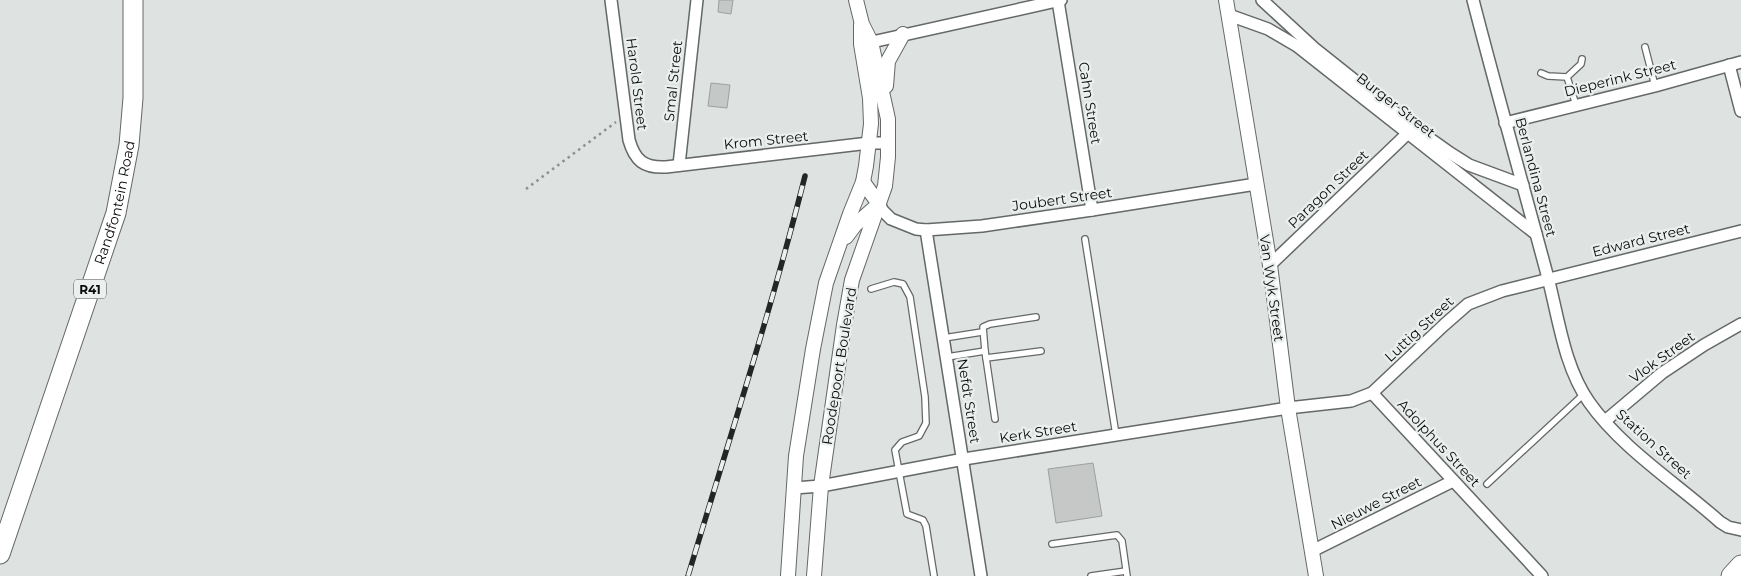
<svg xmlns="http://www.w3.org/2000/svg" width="1741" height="576" viewBox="0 0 1741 576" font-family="Montserrat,sans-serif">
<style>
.building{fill:#c5c8c6;stroke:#9ca09e}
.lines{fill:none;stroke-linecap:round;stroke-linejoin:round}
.service-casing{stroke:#646867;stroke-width:8}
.minor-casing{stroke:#646867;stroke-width:14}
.tertiary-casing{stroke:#646867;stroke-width:16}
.primary-casing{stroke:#646867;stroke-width:21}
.path{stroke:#8b8f8e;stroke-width:2.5;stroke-dasharray:2.5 4;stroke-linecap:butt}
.service{stroke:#fff;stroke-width:5.5}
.minor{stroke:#fff;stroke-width:11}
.tertiary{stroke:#fff;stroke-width:14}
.primary{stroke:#fff;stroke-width:19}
.rail-casing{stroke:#242625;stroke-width:5.5}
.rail{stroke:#ebf0ef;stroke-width:4;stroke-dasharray:11;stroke-linecap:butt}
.labels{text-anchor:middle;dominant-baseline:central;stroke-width:4.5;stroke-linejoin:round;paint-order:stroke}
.shield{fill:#ebf0ef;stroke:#4e504f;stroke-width:1}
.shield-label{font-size:12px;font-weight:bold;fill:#0a0c0b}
.street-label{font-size:14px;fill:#0a0c0b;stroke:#ebf0ef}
</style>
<rect width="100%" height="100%" fill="#dee3e2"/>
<g class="building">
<path d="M719 0H733L731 14 718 12Z"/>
<path d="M711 83 730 85 727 108 708 106Z"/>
<path d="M1093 463 1102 516 1056 523 1048 469Z"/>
</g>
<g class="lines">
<g class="service-casing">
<g id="service">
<path d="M1645 47 1655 86"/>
<path d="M1541 73 1548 76 1567 77"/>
<path d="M1576 105 1567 77 1581 64 1582 59"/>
<path d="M1085 239 1116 435"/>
<path d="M871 289 894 282 903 284 910 297 925 397 926 423 919 436 902 442 895 450 907 514 923 520 926 526 934 576"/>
<path d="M944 338 982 332"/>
<path d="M947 357 985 351"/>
<path d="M986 358 1041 351"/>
<path d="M995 419 985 351 983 327 990 324 1036 317"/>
<path d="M1487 484 1584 394"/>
<path d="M1052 544 1117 535 1122 541 1127 576"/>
<path d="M1091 576 1126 571"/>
</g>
</g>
<g class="minor-casing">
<g id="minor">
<path d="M611 0 629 140C635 161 644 168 666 167L869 143H888"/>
<path d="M1262 0 1314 48 1412 126 1450 153 1469 165 1523 185"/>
<path d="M1473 0C1497 93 1523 185 1548 278 1559 320 1564 366 1589 402 1621 448 1679 485 1720 522L1728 527 1741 530"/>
<path d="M1058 1 1092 210"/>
<path d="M1229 15 1268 29 1297 46 1536 234"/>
<path d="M863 44 1061 0"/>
<path d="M1729 65 1741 111"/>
<path d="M1505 123 1655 86 1741 62"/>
<path d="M679 165 697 0"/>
<path d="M879 204 883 211 891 219 916 229 926 230 982 226 1092 210 1256 184"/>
<path d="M926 230 981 576"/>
<path d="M1270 265 1407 134"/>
<path d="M1372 393 1542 576"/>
<path d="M1605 421 1662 373 1704 345 1741 324"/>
<path d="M794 488 821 486 964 459 1116 435 1288 408 1351 401 1372 393 1444 325 1468 304 1502 291 1741 231"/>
<path d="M1312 551 1453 481"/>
</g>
</g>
<g class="tertiary-casing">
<g id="tertiary">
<path d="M1226 0 1270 265 1288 408 1316 576"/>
<path d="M886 86 888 61 903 34"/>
<path d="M846 237 855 225 879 204 863 182"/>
<path d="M788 576 796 456 813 349 826 283 850 214 863 182 866 166 871 124 870 98 861 44V25"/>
<path d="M814 576 821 486 844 325 852 280 885 186 888 157V119L871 42 862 24 856 0"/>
</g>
</g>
<g class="primary-casing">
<g id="primary">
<path id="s1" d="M0 554 116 213 129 145 133 98V0"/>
<path d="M1731 576 1741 565"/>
</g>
</g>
<path class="path" d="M526 189 616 122"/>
<use href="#service" class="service"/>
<use href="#minor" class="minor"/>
<use href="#tertiary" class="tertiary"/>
<use href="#primary" class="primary"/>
<g class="rail-casing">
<path id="rail" d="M688 576C728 443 771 311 805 176"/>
</g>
<use href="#rail" class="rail"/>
</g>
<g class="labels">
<rect class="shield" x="74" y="279.5" width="32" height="19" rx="4"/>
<g class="shield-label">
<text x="90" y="289">R41</text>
</g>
<g class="street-label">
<text transform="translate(1620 78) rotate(-14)">Dieperink Street</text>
<text transform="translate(673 81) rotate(-84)">Smal Street</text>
<text transform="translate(637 84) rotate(83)">Harold Street</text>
<text transform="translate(1090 103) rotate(81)">Cahn Street</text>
<text transform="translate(1396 105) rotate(38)">Burger Street</text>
<text transform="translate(766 140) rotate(-6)">Krom Street</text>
<text transform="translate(1536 177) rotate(75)">Berlandina Street</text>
<text transform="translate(1328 189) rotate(-44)">Paragon Street</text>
<text transform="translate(1062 199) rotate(-8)">Joubert Street</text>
<text stroke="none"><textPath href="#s1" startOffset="370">Randfontein Road</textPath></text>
<text transform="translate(1641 240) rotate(-14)">Edward Street</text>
<text transform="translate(1272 288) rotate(82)">Van Wyk Street</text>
<text transform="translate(1419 329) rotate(-43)">Luttig Street</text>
<text transform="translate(1662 357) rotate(-36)">Vlok Street</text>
<text transform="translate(839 366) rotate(-81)">Roodepoort Boulevard</text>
<text transform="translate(969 401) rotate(81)">Nefdt Street</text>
<text transform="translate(1038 432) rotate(-9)">Kerk Street</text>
<text transform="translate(1439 443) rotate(47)">Adolphus Street</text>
<text transform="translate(1654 444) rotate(42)">Station Street</text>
<text transform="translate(1376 503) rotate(-27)">Nieuwe Street</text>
</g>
</g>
</svg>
